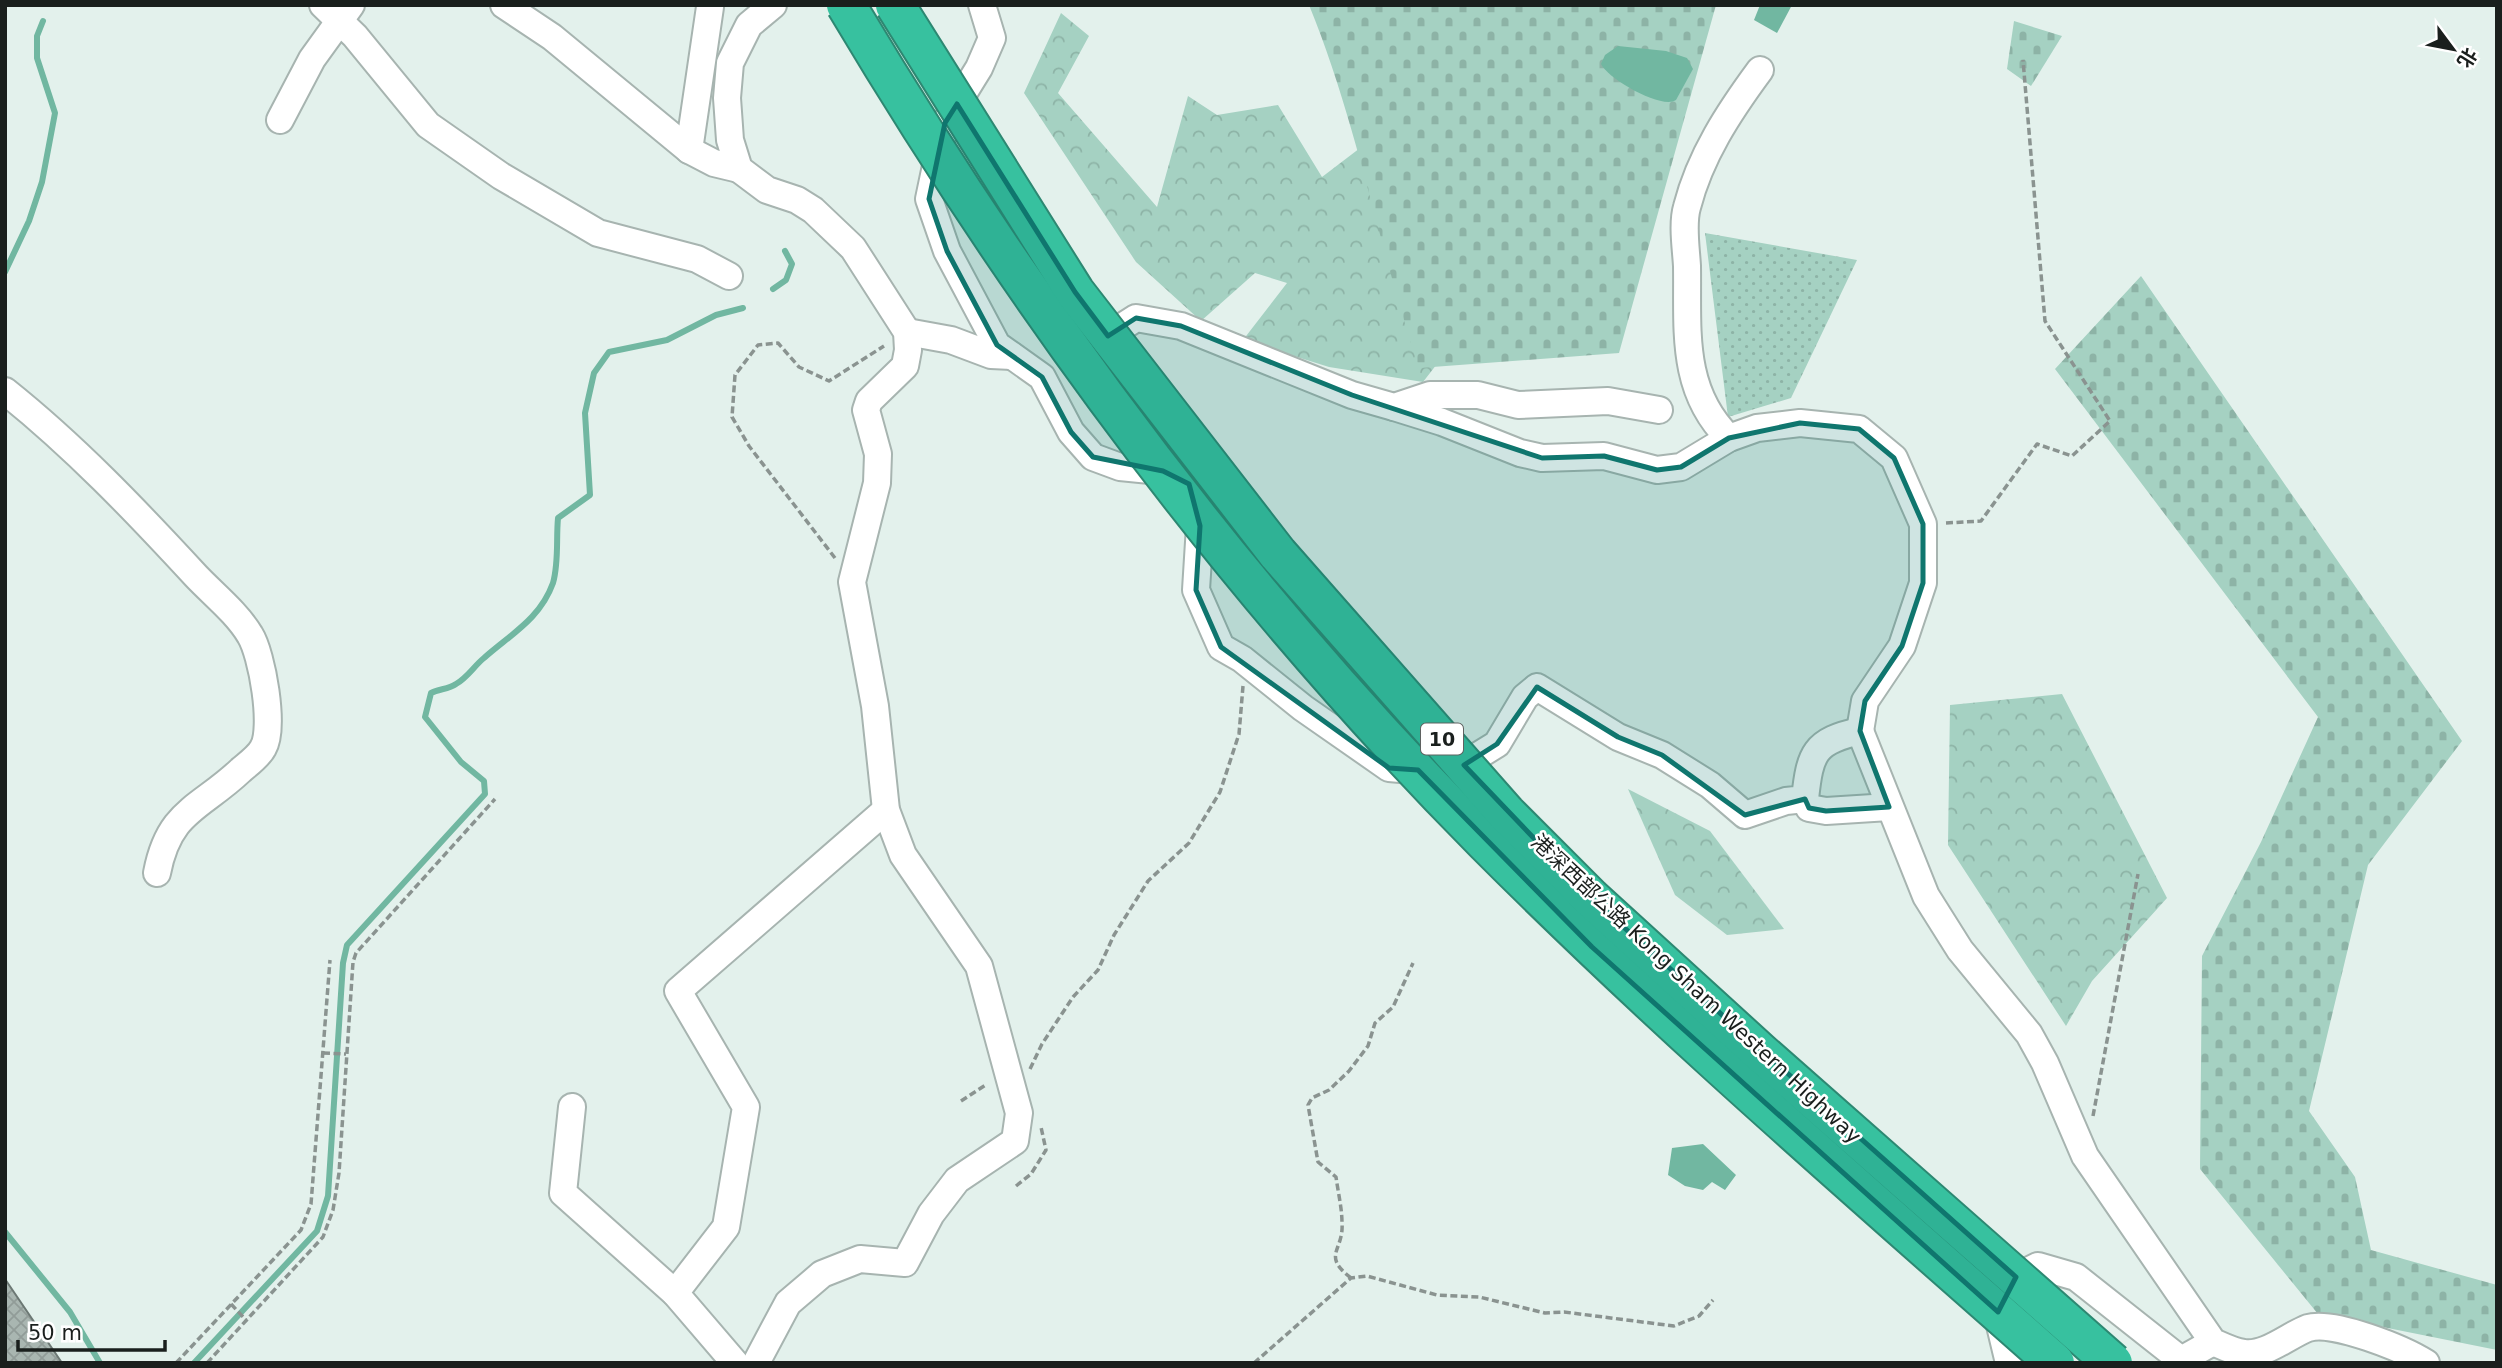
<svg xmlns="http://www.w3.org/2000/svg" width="2502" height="1368" viewBox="0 0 2502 1368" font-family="'DejaVu Sans','Noto Sans SC',sans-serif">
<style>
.grass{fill:url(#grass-dots)}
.forest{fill:url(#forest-crowns)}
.cemetery{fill:url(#cemetery-stones)}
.water{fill:#71b7a1}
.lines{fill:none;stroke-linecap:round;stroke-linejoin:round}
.stream{stroke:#71b7a1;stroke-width:6}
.building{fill:url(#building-cross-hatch);stroke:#6c7874;stroke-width:2}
.minor-casing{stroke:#a7b4b0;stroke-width:30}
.path{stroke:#8a9390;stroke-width:3.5;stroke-dasharray:7 3.5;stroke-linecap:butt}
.minor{stroke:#fff;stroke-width:26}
.highway-bridge-casing{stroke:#2d8872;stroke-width:42;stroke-linecap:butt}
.highway-bridge{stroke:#37c19f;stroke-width:38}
.marked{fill:#0f766e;fill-opacity:0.2;stroke:#0f766e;stroke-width:5;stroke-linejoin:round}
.labels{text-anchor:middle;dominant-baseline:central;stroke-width:5;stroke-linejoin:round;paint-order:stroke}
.shield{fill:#fff;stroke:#5f6261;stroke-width:2}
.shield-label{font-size:19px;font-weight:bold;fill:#1a1f1d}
.street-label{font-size:21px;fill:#1a1f1d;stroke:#fff}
</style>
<defs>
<pattern id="grass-dots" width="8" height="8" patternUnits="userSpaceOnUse" patternTransform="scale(1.75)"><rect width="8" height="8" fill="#a5d1c2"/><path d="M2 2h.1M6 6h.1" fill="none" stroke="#8db3a6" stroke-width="1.8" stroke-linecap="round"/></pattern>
<pattern id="forest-crowns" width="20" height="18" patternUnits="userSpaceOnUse" patternTransform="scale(1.75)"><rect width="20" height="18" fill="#a5d1c2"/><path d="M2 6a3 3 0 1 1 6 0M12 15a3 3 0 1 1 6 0" fill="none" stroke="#8db3a6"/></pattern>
<pattern id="cemetery-stones" width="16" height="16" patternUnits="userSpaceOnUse" patternTransform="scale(1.75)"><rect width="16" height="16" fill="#a5d1c2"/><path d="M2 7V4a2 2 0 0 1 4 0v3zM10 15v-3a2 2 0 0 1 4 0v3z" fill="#8db3a6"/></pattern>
<pattern id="building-cross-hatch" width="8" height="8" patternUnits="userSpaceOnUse" patternTransform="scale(1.75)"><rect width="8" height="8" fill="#a9b6b1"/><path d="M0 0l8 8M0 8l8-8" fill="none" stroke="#919c98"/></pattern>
</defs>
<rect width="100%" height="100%" fill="#e3f1ec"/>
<path class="grass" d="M1705 233 1857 260 1791 398 1728 417Z"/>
<g class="forest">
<path d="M1061 13 1089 36 1058 93 1157 207 1188 96 1217 115 1278 105 1322 177 1385 129 1447 351 1423 382 1329 367 1243 340 1287 283 1255 273 1201 321 1136 262 1024 93Z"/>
<path d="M2062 694 2167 898 2092 981 2066 1026 1948 845 1950 705Z"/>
<path d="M1628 789 1710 831 1784 929 1727 935 1675 895Z"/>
</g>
<g class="cemetery">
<path d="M1309 5H1716L1619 353 1419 368C1379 248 1357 122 1309 5Z"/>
<path d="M2014 21 2062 36 2031 86 2007 69Z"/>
<path d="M2141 276 2462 741 2368 865 2309 1111 2355 1177 2371 1250 2497 1285V1350L2318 1314 2200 1169 2202 956 2261 842 2318 717 2055 369Z"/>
</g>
<g class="water">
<path d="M1760 5H1792L1777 33 1754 20Z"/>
<path d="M1618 46 1666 51 1687 58 1693 69 1676 100C1662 110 1608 79 1601 64L1605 55Z"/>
<path d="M1703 1144 1736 1175 1725 1190 1712 1182 1703 1190 1685 1186 1668 1175 1672 1148Z"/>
</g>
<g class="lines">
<g class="stream">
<path d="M5 272 29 221 42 182 55 113 37 58V36L43 21"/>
<path d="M773 289 786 280 792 264 785 251"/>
<path d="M5 1232 70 1312 100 1363"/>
<path d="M194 1363 317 1231 328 1196 343 963 347 945 485 794 484 781 461 762 425 717 431 693C439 689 449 689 456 684 468 677 474 666 484 658 511 634 540 619 553 583 559 562 556 539 558 518L590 495 585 413 594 373 609 352 667 340 716 315 743 308"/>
</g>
</g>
<path class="building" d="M5 1279 62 1363H5Z"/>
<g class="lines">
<g class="minor-casing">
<g id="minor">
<path d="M323 5 355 36 428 125 501 176 598 233 697 259 729 276"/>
<path d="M504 5 552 37 689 150 714 163 739 169"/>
<path d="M982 5 992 38 979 68 945 123 929 199 947 251 997 345 1042 377 1071 432 1093 457 1120 467 1170 472"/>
<path d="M280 120 312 59 351 5"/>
<path d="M689 150 710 7"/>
<path d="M907 332 951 340 991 355 1012 356"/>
<path d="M1097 343 1136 318 1181 326 1352 395 1394 407 1430 395H1478L1518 405 1608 401 1659 410"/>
<path d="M5 391C74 446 136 511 196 576 213 594 237 613 250 635 262 654 275 728 263 748 259 756 248 764 241 770 200 809 169 810 157 873"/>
<path d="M1394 407 1442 422 1520 453 1542 458 1604 456 1657 470 1681 467 1729 438 1757 428 1800 423 1859 429 1894 458 1923 524V583L1902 646 1865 701 1860 731"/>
<path d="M1729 438C1680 390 1688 329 1687 266 1686 248 1682 224 1687 207 1700 156 1729 112 1760 70"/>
<path d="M1197 516 1200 526 1196 590 1221 647 1242 659 1303 708 1389 768 1434 772 1471 760 1497 744 1525 697 1537 687 1618 737 1662 755 1710 785 1745 815 1786 801 1805 799C1810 753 1814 741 1860 731L1926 896 1960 950 2029 1034 2045 1063 2085 1156 2213 1342C2222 1346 2234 1352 2244 1353 2266 1356 2289 1335 2308 1328 2333 1320 2404 1349 2426 1363"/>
<path d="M1805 799 1809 808 1826 811 1889 807"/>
<path d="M572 1107 563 1193 675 1293"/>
<path d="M735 1363 675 1293 726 1227 746 1107 678 991 886 810"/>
<path d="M756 1363 788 1303 822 1274 860 1259 905 1263 931 1214 957 1180 1015 1141 1019 1113 979 966 903 855 886 810 875 706 852 582 877 483 878 454 866 410 869 401 905 366 908 350 907 332 853 248 813 210 797 200 767 190 739 169 730 140 727 98 730 63 749 25 773 5"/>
<path d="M2009 1363 1997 1313 2014 1278 2038 1266 2076 1277 2181 1360 2213 1342"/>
</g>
</g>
<g class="path">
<path d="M1946 523 1981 521 2037 444 2072 456 2110 421 2045 321 2023 60"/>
<path d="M835 558 749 446 732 417 735 375 758 345 778 343 799 367 829 381 884 346"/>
<path d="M323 1053 346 1054"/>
<path d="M1030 1069 1042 1044 1073 997 1098 970 1114 935 1148 881 1189 843 1220 792 1239 734 1243 686"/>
<path d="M961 1101 987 1084"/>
<path d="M2093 1116 2138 874"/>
<path d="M1016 1186 1031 1174 1046 1150 1041 1127"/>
<path d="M1351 1278C1321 1255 1344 1251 1342 1223 1342 1208 1338 1192 1336 1177L1318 1162 1308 1105 1312 1098 1329 1090 1349 1071 1368 1046 1375 1023 1393 1007 1413 963"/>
<path d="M231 1304 246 1320"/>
<path d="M176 1363 301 1230 311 1204 330 960"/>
<path d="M207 1363 323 1237 333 1210 339 1173 353 962 356 953 495 799"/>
<path d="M1254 1363 1351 1278 1367 1276 1437 1295 1479 1297 1545 1313 1564 1312 1674 1326 1699 1316 1713 1300"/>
</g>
<use href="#minor" class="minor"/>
<g class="highway-bridge-casing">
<g id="highway-bridge">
<path d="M846 5C1026 307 1238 593 1485 842 1667 1025 1862 1192 2055 1363"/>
<path d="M895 5 1075 292 1278 554 1506 813 1591 898 1760 1052 2113 1363"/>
</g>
</g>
<use href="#highway-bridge" class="highway-bridge"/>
</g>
<path class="marked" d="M957 104 1075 292 1108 336 1136 318 1181 326 1352 395 1542 458 1604 456 1657 470 1681 467 1729 438 1800 423 1859 429 1894 458 1923 524V583L1902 646 1865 701 1860 731 1889 807 1826 811 1809 808 1805 799 1745 815 1662 755 1618 737 1537 687 1497 744 1464 765 1591 898 2016 1277 1998 1312 1592 947 1418 770 1389 768 1221 647 1196 590 1200 526 1189 484 1163 471 1093 457 1071 432 1042 377 997 345 947 251 929 199 945 123Z"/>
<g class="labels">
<rect class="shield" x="1421" y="723.5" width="42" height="31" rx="5"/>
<g class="shield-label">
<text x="1442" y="739">10</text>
</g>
<g class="street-label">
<text transform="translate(1696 989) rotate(43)">港深西部公路 Kong Sham Western Highway</text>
</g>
</g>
<rect width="2502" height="1368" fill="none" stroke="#1a1f1d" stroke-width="14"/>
<g transform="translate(2453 49) rotate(122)" stroke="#ffffff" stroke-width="5" paint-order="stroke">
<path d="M0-5L12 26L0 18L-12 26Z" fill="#1a1f1d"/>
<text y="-10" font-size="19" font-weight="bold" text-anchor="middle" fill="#1a1f1d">北</text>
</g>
<path d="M18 1340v10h147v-10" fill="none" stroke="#1a1f1d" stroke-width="3.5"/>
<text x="28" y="1340" font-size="21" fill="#1a1f1d" stroke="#ffffff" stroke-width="5" paint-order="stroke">50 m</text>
</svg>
